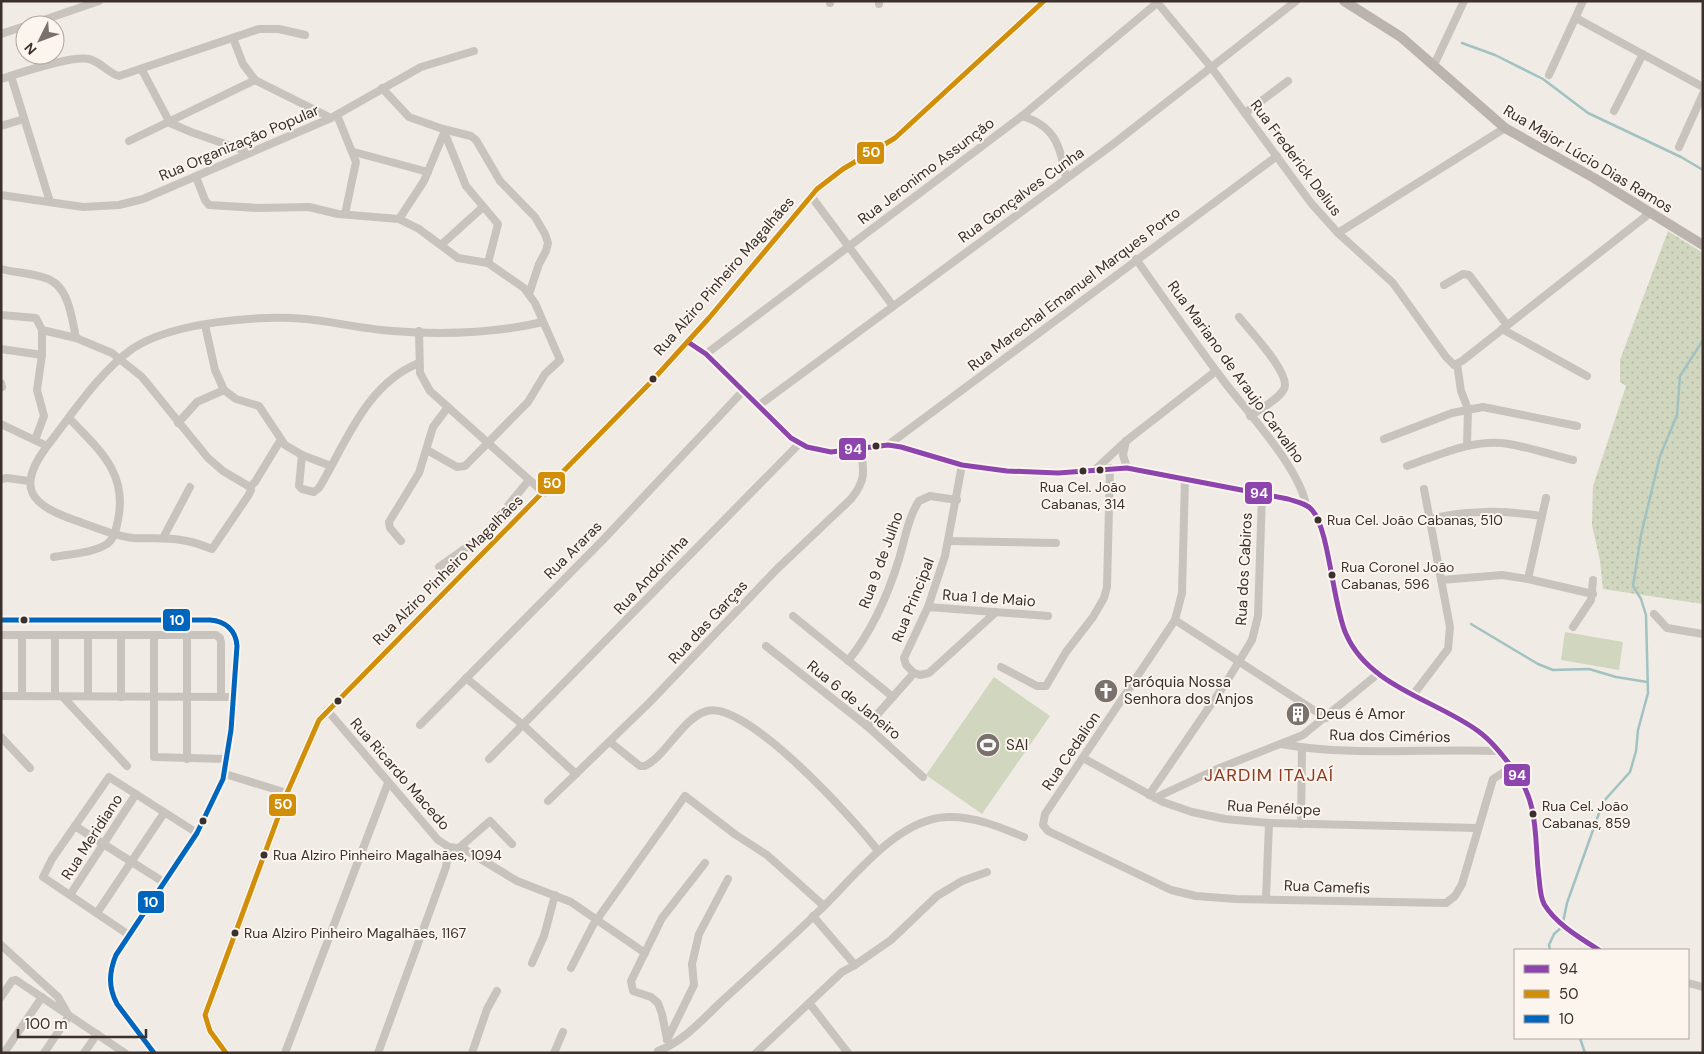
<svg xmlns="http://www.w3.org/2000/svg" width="1704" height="1054" viewBox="0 0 1704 1054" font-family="'DM Sans',sans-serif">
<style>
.grass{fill:#d1d6bf}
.park{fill:url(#park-dots)}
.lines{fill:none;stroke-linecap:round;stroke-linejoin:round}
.stream{stroke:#a1c2c1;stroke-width:2.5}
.minor{stroke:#c9c3be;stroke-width:8}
.tertiary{stroke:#c9c3be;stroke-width:9}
.secondary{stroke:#bab3ae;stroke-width:10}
.bus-1-casing{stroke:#fbf5ee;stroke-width:9}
.bus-2-casing{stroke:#fbf5ee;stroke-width:9}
.bus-3-casing{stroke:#fbf5ee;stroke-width:9}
.bus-1{stroke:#8e44ad;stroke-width:5}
.bus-2{stroke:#d18e09;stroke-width:5}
.bus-3{stroke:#0065bd;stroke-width:5}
.bus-dot{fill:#3b302b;stroke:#fbf5ee;stroke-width:2}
.labels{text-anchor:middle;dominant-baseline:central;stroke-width:4;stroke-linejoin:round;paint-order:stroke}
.bus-label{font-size:14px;fill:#3b302b;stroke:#fbf5ee;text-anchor:start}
.street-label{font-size:15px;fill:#3b302b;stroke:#fbf5ee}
.poi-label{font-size:15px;fill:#3b302b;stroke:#fbf5ee;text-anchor:start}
.quarter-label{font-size:18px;letter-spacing:1px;fill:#8c3b22;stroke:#fbf5ee}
.line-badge{stroke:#fbf5ee;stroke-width:2}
.badge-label{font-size:14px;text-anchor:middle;font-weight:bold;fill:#fff}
</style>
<defs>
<pattern id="park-dots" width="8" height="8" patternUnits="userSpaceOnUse" patternTransform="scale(1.25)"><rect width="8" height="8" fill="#d1d6bf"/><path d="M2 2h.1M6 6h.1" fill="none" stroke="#b4b8a4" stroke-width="1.8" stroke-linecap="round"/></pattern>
</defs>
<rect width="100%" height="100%" fill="#f0ebe5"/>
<g class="grass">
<path d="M1565 632 1623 642 1619 670 1561 660Z"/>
<path d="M994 677 1050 716 982 814 926 775Z"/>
</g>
<path class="park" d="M1668 231 1703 253V604L1603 589 1600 561 1592 525 1593 486 1626 386 1620 382V360Z"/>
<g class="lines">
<g class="stream">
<path d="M1462 43 1495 55 1543 79 1588 113 1681 157 1703 170"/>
<path d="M1471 624 1538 664 1553 670 1589 669 1616 677 1647 682"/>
<path d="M1550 950 1549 945 1554 934 1562 927 1567 903 1603 802 1630 772 1636 751 1638 730 1648 693 1646 615 1641 599 1633 586 1641 535 1660 456 1677 415 1680 376 1703 340"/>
<path d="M1580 1038 1585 1053"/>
</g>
<g class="minor">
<path d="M1156 1 1211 67 1311 203 1338 233 1393 283 1446 357 1454 365 1462 361 1650 213"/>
<path d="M830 3V1"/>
<path d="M879 4V1"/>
<path d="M1576 18 1703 87"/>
<path d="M29 25 99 1"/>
<path d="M1 34 25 26"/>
<path d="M233 38 243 64 255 80 331 118"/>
<path d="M1434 65 1464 1"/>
<path d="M142 70 170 123 191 132 248 152"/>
<path d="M1549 75 1583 1"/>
<path d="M11 76 50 202"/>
<path d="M1 79C20 73 72 55 89 59 101 62 108 73 119 76L259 29H279L305 35"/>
<path d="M382 88 409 117 443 129 466 186 498 224 488 263"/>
<path d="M1614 111 1643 54"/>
<path d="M1245 113 1288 81"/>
<path d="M337 115 356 162 345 214"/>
<path d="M1022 116C1056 126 1060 147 1066 178"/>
<path d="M1 126 24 119"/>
<path d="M443 129 471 136 476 140 500 181 535 217 545 234 548 243 546 251 539 264 529 294"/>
<path d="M129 141 255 80"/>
<path d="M1679 147 1703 94"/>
<path d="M354 152 428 172"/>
<path d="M196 177 205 200 209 205 258 208 309 207 338 214 399 219 419 229 458 258 488 263 524 288 535 303 560 360 545 374 528 402 465 466 457 467 427 450"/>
<path d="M1 195 83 207 119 205 143 199 331 118 421 67 474 51"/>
<path d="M811 196 893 306"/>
<path d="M399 219 424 181 444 133"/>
<path d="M1338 233 1505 128"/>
<path d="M441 245 483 207"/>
<path d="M1136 259C1165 300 1193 340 1223 380 1247 412 1299 467 1306 505"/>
<path d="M1 269C16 273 34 273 48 279 69 287 72 319 76 338L112 353 142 377 208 458 223 471 250 487"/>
<path d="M1444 285 1463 274 1469 275 1507 325"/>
<path d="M1 315 36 318 42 330"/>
<path d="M1239 317C1249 330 1292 374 1284 389 1278 400 1260 409 1250 416"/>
<path d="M205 325 215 370 224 390 236 399 259 406 285 445 302 455 331 466"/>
<path d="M1502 329 1587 376"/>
<path d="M419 331 420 373 430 391 544 493"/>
<path d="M688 342 706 354 791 438 807 447 831 452 888 445 901 447 962 465 1007 471 1058 473 1127 468 1288 499C1297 502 1306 503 1312 510 1329 528 1333 606 1346 634 1369 687 1436 700 1478 731 1492 741 1503 756 1514 770 1540 804 1534 839 1539 878 1540 887 1540 896 1544 904 1556 924 1580 938 1599 950"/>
<path d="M1 349 42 355"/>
<path d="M706 354 1022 116 1157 3"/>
<path d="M1457 364 1461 391 1468 409 1467 446"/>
<path d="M1 383 2 387"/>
<path d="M758 406 1112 145 1296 1"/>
<path d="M178 423 197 402 224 390"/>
<path d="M1 424 47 446"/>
<path d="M1384 439 1452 413 1483 407 1577 426"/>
<path d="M35 440 44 416 37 390 42 355V330L76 338"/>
<path d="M280 441 255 482 250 487 251 490 248 496 212 549C202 545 192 541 181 540 166 537 149 539 133 538 115 536 97 528 80 522 30 505 13 489 51 441 75 410 100 372 132 349 172 322 258 315 306 319 335 322 364 329 393 331 442 335 495 333 543 322"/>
<path d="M1126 441 1123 455 1127 468"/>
<path d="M888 445 1277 156"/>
<path d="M302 455 299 486 302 489 314 492 319 488C346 443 366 384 419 363"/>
<path d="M1407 466C1439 455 1474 438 1509 444 1531 448 1552 455 1573 460"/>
<path d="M1096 469 1126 441 1216 371"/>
<path d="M1 479 7 478 29 481"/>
<path d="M1185 479 1182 593 1175 620 1045 814 1043 825 1048 831 1171 890 1196 896 1236 899 1446 903 1455 896 1462 884 1493 779 1504 772H1516"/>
<path d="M1430 519C1468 510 1502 510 1541 516"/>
<path d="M163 538 190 487"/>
<path d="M401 541 390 528 389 522 419 473 433 427 448 407"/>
<path d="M949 541 1056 543"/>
<path d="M54 557C70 554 93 553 107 544 115 538 116 529 118 520 128 472 98 449 69 418"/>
<path d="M439 567 484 535 529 480"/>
<path d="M1528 579 1593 594"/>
<path d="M1441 580 1502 575 1528 579 1546 498"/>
<path d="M928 607 1048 616"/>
<path d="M1654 614 1667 628 1703 634"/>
<path d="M793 616 893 697"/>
<path d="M1 620H210C225 621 236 630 237 646L231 730 223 779 197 833 116 955C109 972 108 987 117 1004L154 1053"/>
<path d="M1175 620 1326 718"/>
<path d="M1573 627 1591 600 1593 580"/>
<path d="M1 635H216L220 638 221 642V696"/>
<path d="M88 635V696"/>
<path d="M121 635V697"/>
<path d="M154 635V757L226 759"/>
<path d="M766 646 867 726 923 777"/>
<path d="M848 661C872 631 888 595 899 559 905 539 908 518 919 501L930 496 957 500"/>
<path d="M1001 667 1037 686H1046L1066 652 1093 617 1104 598 1107 587 1110 468"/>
<path d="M914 673 920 675 929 673 996 612"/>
<path d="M466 678 523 725 576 774"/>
<path d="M1413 695 1448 649 1450 627 1424 489"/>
<path d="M1 696 232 697"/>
<path d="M22 696V635"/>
<path d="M55 696V635"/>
<path d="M63 697 127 766"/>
<path d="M327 710 438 840 449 847 446 867 378 1053"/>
<path d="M420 725 602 541 743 391"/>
<path d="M867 726 914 673 906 665 904 658 928 607 945 556 962 465"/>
<path d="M1 737 30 768"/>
<path d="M610 742 640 766H645C667 755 683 717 707 711 746 700 855 820 878 851"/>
<path d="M1281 744C1353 757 1427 748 1499 751"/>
<path d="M1083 758 1163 802 1192 812 1225 819 1269 823 1478 828"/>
<path d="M187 759V635"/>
<path d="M489 759 799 444"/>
<path d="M225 774 287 793"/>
<path d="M1149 795 1227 681 1252 640 1258 616 1262 494"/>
<path d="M1155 798 1217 769 1303 735 1379 673"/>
<path d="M548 801 650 702 777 569 851 499C866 480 864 473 861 450"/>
<path d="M1301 824 1302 748"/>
<path d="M75 826 165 883"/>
<path d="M449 847 464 849 517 881 571 902 645 953"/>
<path d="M460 847 490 821 512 844"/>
<path d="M70 895 136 794"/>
<path d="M1266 899 1269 823"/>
<path d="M97 913 164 813"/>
<path d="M129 935 43 877 52 859 109 777 197 833"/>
<path d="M1 945 58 997 69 1016 44 1053"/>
<path d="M532 963 544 936 555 895"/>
<path d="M855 965 891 940 937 896 962 881 987 872"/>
<path d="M571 968 593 925 685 796 736 835 767 855 824 906"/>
<path d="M1688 983 1703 987"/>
<path d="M1 997 12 981 16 980 125 1053"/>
<path d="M810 1004 848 1053"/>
<path d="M667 1039 662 1014 658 1003 651 997 633 991 631 981 662 918 705 863"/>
<path d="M667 1040 694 985 692 964 699 934 728 879"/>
<path d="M658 1051C684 1041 703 1019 723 1000 755 971 787 942 818 912 852 880 896 819 947 817 974 816 1000 827 1024 837"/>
<path d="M4 1053 42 997"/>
<path d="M84 1053 97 1034"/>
<path d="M285 1053 388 783"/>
<path d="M472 1053 487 1009 497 991"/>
<path d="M554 1053 563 1032"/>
<path d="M756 1053 842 972 855 965 813 916"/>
</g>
<path class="tertiary" d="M226 1053 210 1031 205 1015 287 793 319 720 650 383 709 318 817 189 843 169 895 138 1044 1"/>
<path class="secondary" d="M1344 1 1401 37 1505 128 1594 178 1703 245"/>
<g class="bus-1-casing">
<path id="bus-1" d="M688 342 706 354 791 438 807 447 831 452 888 445 901 447 962 465 1007 471 1058 473 1127 468 1288 499C1297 502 1306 503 1312 510 1329 528 1333 606 1346 634 1369 687 1436 700 1478 731 1492 741 1503 756 1514 770 1540 804 1534 839 1539 878 1540 887 1540 896 1544 904 1556 924 1580 938 1599 950"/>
</g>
<g class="bus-2-casing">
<path id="bus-2" d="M226 1053 210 1031 205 1015 287 793 319 720 650 383 709 318 817 189 843 169 895 138 1044 1"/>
</g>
<g class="bus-3-casing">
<path id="bus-3" d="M1 620H210C225 621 236 630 237 646L231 730 223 779 197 833 116 955C109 972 108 987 117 1004L154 1053"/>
</g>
<use href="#bus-1" class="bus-1"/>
<use href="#bus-2" class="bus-2"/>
<use href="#bus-3" class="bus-3"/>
</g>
<defs>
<g id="church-disc" transform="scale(1.25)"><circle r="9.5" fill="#7a716c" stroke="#fbf5ee"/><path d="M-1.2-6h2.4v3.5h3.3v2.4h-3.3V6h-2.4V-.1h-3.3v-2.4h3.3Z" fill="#fff"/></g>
<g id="building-disc" transform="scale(1.25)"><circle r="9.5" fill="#7a716c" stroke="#fbf5ee"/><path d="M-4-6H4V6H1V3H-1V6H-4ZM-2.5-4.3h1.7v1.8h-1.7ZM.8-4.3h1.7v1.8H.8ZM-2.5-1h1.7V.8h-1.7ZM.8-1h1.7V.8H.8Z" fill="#fff"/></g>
<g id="stadium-disc" transform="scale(1.25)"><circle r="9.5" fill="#7a716c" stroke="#fbf5ee"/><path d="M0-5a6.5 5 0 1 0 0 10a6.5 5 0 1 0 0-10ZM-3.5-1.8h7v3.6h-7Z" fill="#fff"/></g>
</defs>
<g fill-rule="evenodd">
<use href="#church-disc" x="1106" y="691"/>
<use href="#building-disc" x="1298" y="714"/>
<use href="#stadium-disc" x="988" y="745"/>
</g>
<g class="bus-dot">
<circle cx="653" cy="379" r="4.5"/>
<circle cx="876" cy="446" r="4.5"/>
<circle cx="1100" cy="470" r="4.5"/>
<circle cx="1083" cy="471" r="4.5"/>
<circle cx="1318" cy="520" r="4.5"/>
<circle cx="1332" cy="575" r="4.5"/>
<circle cx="24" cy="620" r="4.5"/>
<circle cx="338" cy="701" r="4.5"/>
<circle cx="1533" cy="814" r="4.5"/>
<circle cx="203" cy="821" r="4.5"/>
<circle cx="264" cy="855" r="4.5"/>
<circle cx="235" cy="933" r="4.5"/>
</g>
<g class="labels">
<g class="bus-label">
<text x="1083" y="487" text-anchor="middle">Rua Cel. João<tspan x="1083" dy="17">Cabanas, 314</tspan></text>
<text x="1327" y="520">Rua Cel. João Cabanas, 510</text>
<text x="1341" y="567">Rua Coronel João<tspan x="1341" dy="17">Cabanas, 596</tspan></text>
<text x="1542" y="806">Rua Cel. João<tspan x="1542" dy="17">Cabanas, 859</tspan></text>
<text x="273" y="855">Rua Alziro Pinheiro Magalhães, 1094</text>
<text x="244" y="933">Rua Alziro Pinheiro Magalhães, 1167</text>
</g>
<g class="street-label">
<text transform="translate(239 143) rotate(-23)">Rua Organização Popular</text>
<text transform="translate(1296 158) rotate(53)">Rua Frederick Delius</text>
<text transform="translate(1588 159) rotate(31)">Rua Major Lúcio Dias Ramos</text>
<text transform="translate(926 171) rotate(-37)">Rua Jeronimo Assunção</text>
<text transform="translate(1021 195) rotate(-36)">Rua Gonçalves Cunha</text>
<text transform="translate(724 276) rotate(-49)">Rua Alziro Pinheiro Magalhães</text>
<text transform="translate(1074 289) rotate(-37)">Rua Marechal Emanuel Marques Porto</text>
<text transform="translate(1236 372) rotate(54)">Rua Mariano de Araujo Carvalho</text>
<text transform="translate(573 550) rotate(-45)">Rua Araras</text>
<text transform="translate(881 560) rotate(-70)">Rua 9 de Julho</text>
<text transform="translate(1244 569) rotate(-87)">Rua dos Cabiros</text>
<text transform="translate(448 570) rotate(-45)">Rua Alziro Pinheiro Magalhães</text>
<text transform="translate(651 575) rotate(-47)">Rua Andorinha</text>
<text transform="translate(989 598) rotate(4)">Rua 1 de Maio</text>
<text transform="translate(913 600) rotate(-68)">Rua Principal</text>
<text transform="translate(708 622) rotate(-47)">Rua das Garças</text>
<text transform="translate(854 700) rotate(39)">Rua 6 de Janeiro</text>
<text transform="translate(1390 736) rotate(1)">Rua dos Cimérios</text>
<text transform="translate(1071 751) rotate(-56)">Rua Cedalion</text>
<text transform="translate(400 774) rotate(49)">Rua Ricardo Macedo</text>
<text transform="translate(1274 808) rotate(3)">Rua Penélope</text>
<text transform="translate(92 837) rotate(-57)">Rua Meridiano</text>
<text transform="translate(1327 887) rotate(2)">Rua Camefis</text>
</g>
<g class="poi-label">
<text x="1124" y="682">Paróquia Nossa<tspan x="1124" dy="17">Senhora dos Anjos</tspan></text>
<text x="1316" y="714">Deus é Amor</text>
<text x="1006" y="745">SAI</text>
</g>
<g class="quarter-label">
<text x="1269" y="775">JARDIM ITAJAÍ</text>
</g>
</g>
<g class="line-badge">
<rect x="856" y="141" width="29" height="24" rx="5" fill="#d18e09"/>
<rect x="838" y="437" width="29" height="24" rx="5" fill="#8e44ad"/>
<rect x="537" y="471" width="29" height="24" rx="5" fill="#d18e09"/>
<rect x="1244" y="481" width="29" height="24" rx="5" fill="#8e44ad"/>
<rect x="162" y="608" width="29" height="24" rx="5" fill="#0065bd"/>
<rect x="1503" y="763" width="28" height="24" rx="5" fill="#8e44ad"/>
<rect x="268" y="793" width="29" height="24" rx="5" fill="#d18e09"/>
<rect x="137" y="890" width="28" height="24" rx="5" fill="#0065bd"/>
</g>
<g class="badge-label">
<text x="871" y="157">50</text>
<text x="853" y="454">94</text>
<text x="552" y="488">50</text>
<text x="1259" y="498">94</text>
<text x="177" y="625">10</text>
<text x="1517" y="780">94</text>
<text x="283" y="809">50</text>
<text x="151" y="907">10</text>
</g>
<rect width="1704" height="1054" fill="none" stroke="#3b302b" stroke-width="5"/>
<rect x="1514" y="949" width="175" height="90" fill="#fbf5ee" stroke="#aea6a0"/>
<rect x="1524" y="965" width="25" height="8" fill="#8e44ad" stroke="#aea6a0"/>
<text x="1559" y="974" font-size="15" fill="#3b302b">94</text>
<rect x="1524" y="990" width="25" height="8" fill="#d18e09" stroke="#aea6a0"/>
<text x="1559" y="999" font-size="15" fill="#3b302b">50</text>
<rect x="1524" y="1015" width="25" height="8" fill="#0065bd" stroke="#aea6a0"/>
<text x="1559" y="1024" font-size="15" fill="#3b302b">10</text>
<g transform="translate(40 40) rotate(228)"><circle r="24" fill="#fbf5ee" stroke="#aea6a0"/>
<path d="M0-4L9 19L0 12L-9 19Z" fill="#7a716c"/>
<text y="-8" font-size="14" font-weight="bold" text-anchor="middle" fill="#3b302b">N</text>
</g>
<path d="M18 1029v8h128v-8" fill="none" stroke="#3b302b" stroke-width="2.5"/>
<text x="25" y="1029" font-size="15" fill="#3b302b" stroke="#fbf5ee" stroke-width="4" paint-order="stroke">100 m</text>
</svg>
